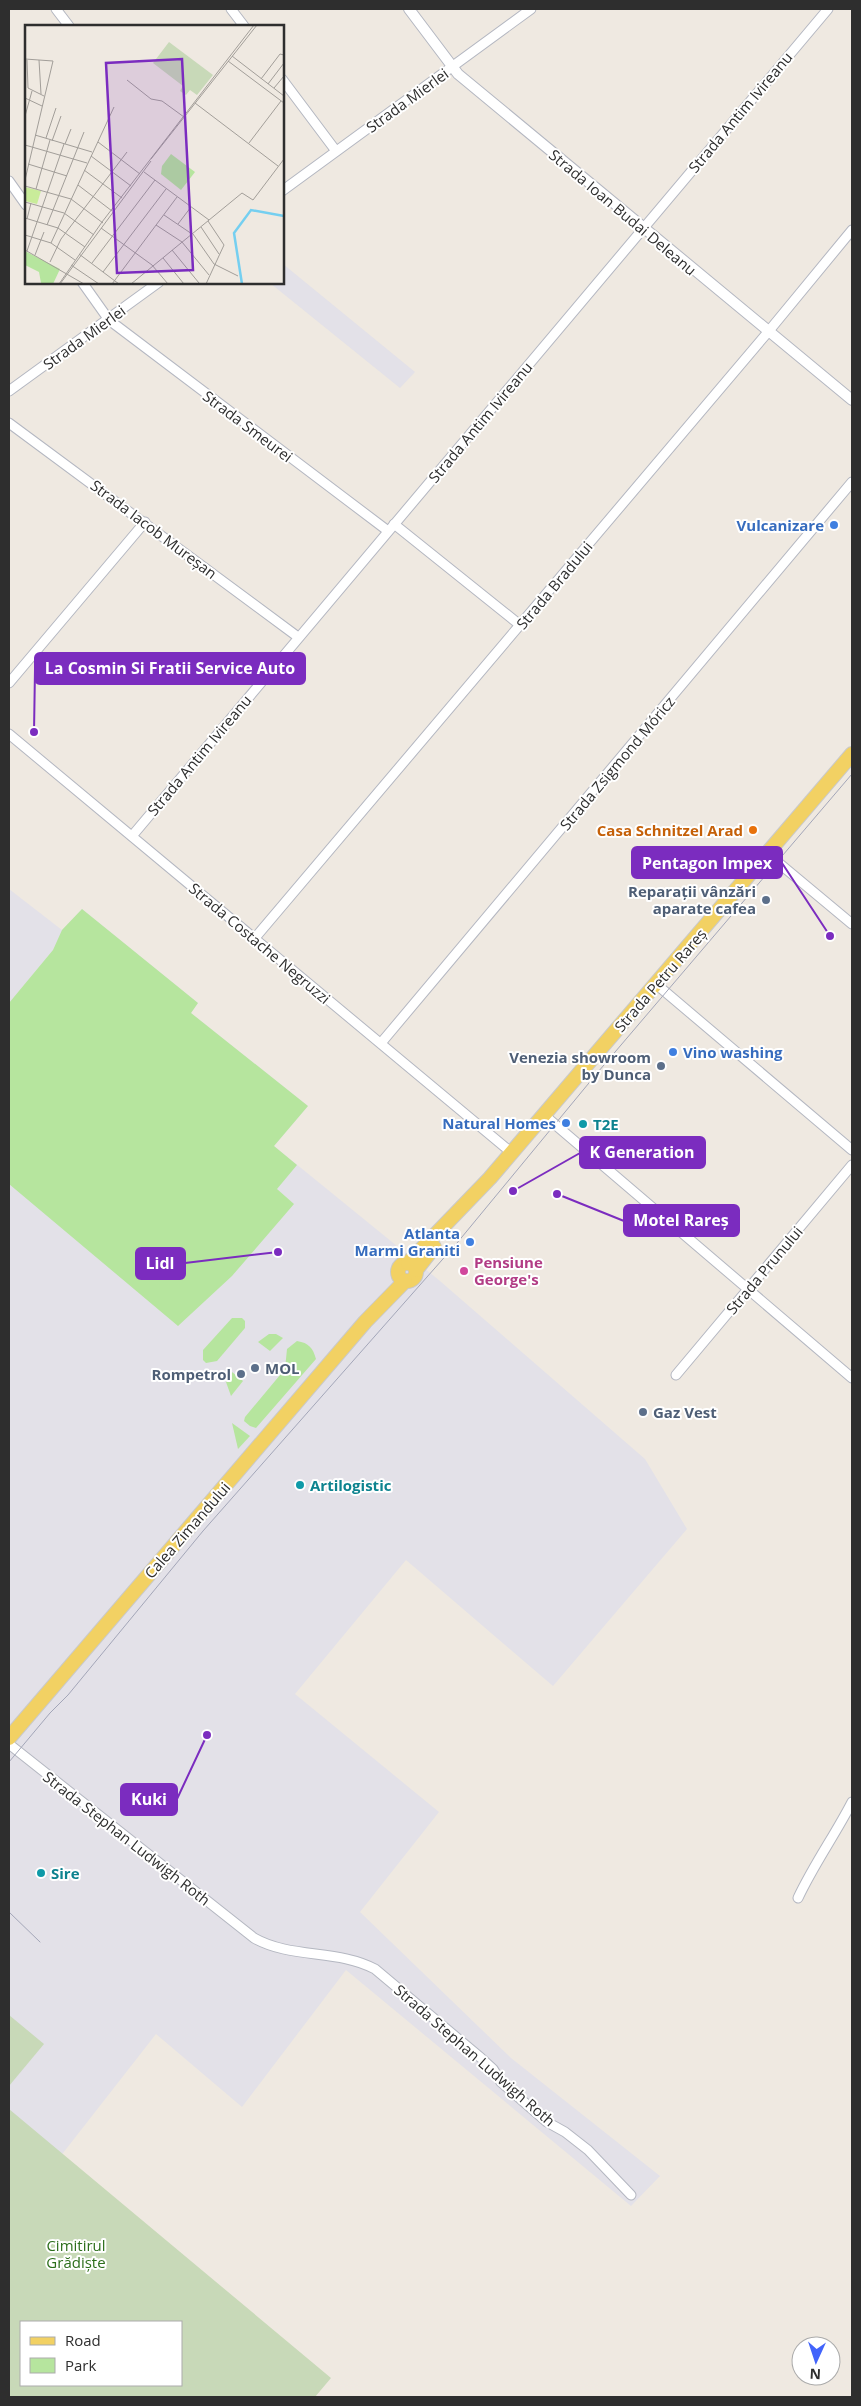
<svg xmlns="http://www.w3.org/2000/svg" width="861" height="2406" viewBox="0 0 861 2406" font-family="'Open Sans',sans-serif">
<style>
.industrial{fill:#e3e1e8;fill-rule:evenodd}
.green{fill:#b6e59e}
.cemetery{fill:#c8d9b8;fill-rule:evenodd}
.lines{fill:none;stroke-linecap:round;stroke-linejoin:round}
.minor-casing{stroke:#b4b7c1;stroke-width:11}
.tertiary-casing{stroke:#b4b7c1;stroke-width:12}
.primary-casing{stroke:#c9c9c9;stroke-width:16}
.minor{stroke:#fff;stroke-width:9}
.tertiary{stroke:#fff;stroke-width:10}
.primary{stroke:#f2d163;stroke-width:14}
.tram{stroke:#a3a6b8;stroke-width:1}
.shop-dot{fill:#3f7fe0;stroke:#fff;stroke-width:2}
.food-dot{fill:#e8710a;stroke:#fff;stroke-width:2}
.service-dot{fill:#5c6f8a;stroke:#fff;stroke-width:2}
.culture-dot{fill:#0f9aa8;stroke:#fff;stroke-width:2}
.hotel-dot{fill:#d1479c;stroke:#fff;stroke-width:2}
.labels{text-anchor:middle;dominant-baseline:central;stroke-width:4;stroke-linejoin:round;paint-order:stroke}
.street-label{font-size:15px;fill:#2e2e2e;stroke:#fff}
.shop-label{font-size:15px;font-weight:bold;fill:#366cbe;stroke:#fff;text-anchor:end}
.food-label{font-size:15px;font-weight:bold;fill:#c56008;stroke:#fff;text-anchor:end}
.service-label{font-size:15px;font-weight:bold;fill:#4e5e75;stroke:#fff;text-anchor:end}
.culture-label{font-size:15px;font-weight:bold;fill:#0d838f;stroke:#fff;text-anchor:start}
.hotel-label{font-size:15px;font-weight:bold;fill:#b23c85;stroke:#fff;text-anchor:start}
.park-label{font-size:15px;fill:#2c6e1b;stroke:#fff}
.inset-river{fill:none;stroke:#75cff0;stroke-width:2.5}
.inset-road{fill:none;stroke:#a29e99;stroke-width:1}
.view{fill:#7b2cbf;fill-opacity:0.15;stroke:#7b2cbf;stroke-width:2.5}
.inset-edge{fill:none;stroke:#2e2e2e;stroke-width:2.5}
.leader{fill:none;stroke:#7b2cbf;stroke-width:2}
.callout-dot{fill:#7b2cbf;stroke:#fff;stroke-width:2}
.callout{fill:#7b2cbf;stroke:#7b2cbf;stroke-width:2}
.callout-label{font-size:16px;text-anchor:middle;font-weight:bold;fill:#fff}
</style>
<rect width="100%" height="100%" fill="#efe9e1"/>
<g class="industrial">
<path d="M283 264 415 372 400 388 270 283 282 282Z"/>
<path d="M9 889 62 930 82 909 198 1003 191 1013 308 1106 274 1146 440 1281 645 1459 687 1529 553 1686 406 1560 295 1694 439 1812 360 1912 511 2058 660 2176 631 2206 346 1970 242 2107 156 2034 56 2162 315 2397H9ZM21 2322H181V2385H21Z"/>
</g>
<g class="green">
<path d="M82 909 198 1003 191 1013 308 1106 274 1146 297 1165 277 1189 294 1204 232 1276 178 1326 9 1184V1003L53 950 62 930Z"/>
<path d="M232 1318H242L245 1321V1328L217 1361 206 1363 203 1360V1350Z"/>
<path d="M269 1334H276L283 1338 270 1351 258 1342Z"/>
<path d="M297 1341C309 1343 313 1348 316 1359L256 1428 250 1426 244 1421 245 1417 285 1369 287 1349Z"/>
<path d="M232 1372 243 1381 231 1396 226 1382Z"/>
<path d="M232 1423 250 1436 238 1449Z"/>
</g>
<g class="cemetery">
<path d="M9 2015 44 2044 9 2086Z"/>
<path d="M9 2109 331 2378 315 2397H9ZM21 2322H181V2385H21Z"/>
</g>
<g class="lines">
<g class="minor-casing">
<g id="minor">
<path d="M56 9 69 26"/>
<path d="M231 9 244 26"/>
<path d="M282 79 336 151"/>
<path d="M9 181 26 205"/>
<path d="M282 191 531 9"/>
<path d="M82 282 109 320 388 531"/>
<path d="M9 391 159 282"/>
<path d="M9 423 298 637"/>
<path d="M394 524 520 625"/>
<path d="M9 683 145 522"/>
<path d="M9 734 512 1153"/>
<path d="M132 836 828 9"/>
<path d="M768 854 852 924"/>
<path d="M254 939 768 332 852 230"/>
<path d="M656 984 852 1150"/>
<path d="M381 1043 852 482"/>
<path d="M544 1115 852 1378"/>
<path d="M676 1375 852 1165"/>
<path d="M9 1744 254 1938C291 1959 338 1949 375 1969L481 2058 493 2069 501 2082 547 2122 565 2132 588 2150 631 2195"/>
<path d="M798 1898C814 1864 835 1835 852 1802"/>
</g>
</g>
<g class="tertiary-casing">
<path id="tertiary" d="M409 9 458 74 852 400"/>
</g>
<g class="primary-casing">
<g id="primary">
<circle cx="407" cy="1272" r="9"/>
<path d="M408 1263 490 1178 852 754"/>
<path d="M416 1270 434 1247"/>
<path d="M9 1738 365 1322 405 1281"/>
</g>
</g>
<use href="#minor" class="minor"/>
<use href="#tertiary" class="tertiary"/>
<use href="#primary" class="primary"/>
<g class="tram">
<path d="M9 1762 50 1713 68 1695 203 1531 457 1243 598 1072 852 774"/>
<path d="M9 1912 40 1942"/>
</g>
</g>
<g class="shop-dot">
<circle cx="834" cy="525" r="5"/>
<circle cx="673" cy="1052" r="5"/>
<circle cx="566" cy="1123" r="5"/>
<circle cx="470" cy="1242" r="5"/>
</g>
<circle class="food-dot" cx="753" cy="830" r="5"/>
<g class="service-dot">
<circle cx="766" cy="900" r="5"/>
<circle cx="661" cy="1066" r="5"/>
<circle cx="255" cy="1368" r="5"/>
<circle cx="241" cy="1374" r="5"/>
<circle cx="643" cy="1412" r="5"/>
</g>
<g class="culture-dot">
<circle cx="583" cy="1124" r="5"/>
<circle cx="300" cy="1485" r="5"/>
<circle cx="41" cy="1873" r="5"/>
</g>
<circle class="hotel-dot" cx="464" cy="1271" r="5"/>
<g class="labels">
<g class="street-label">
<text transform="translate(407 100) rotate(-36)">Strada Mierlei</text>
<text transform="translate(740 112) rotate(-50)">Strada Antim Ivireanu</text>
<text transform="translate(623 212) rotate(40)">Strada Ioan Budai Deleanu</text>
<text transform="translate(84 337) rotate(-36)">Strada Mierlei</text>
<text transform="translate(480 422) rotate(-50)">Strada Antim Ivireanu</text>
<text transform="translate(248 426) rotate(37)">Strada Smeurei</text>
<text transform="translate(154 529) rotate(37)">Strada Iacob Mureșan</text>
<text transform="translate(554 585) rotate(-50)">Strada Bradului</text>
<text transform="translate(199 755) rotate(-50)">Strada Antim Ivireanu</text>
<text transform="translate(617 763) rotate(-50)">Strada Zsigmond Móricz</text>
<text transform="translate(260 943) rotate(40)">Strada Costache Negruzzi</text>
<text transform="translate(660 980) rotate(-49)">Strada Petru Rareș</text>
<text transform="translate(764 1270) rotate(-50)">Strada Prunului</text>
<text transform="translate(187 1530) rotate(-49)">Calea Zimandului</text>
<text transform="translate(127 1838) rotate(38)">Strada Stephan Ludwigh Roth</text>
<text transform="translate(475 2055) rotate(41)">Strada Stephan Ludwigh Roth</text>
</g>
<g class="shop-label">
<text x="824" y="525">Vulcanizare</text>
<text x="683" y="1052" text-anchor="start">Vino washing</text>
<text x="556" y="1123">Natural Homes</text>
<text x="460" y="1233">Atlanta<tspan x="460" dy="17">Marmi Graniti</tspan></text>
</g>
<g class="food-label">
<text x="743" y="830">Casa Schnitzel Arad</text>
</g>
<g class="service-label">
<text x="756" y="891">Reparații vânzări<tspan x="756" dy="17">aparate cafea</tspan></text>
<text x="651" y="1057">Venezia showroom<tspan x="651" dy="17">by Dunca</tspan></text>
<text x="265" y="1368" text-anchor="start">MOL</text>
<text x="231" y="1374">Rompetrol</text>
<text x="653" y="1412" text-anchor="start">Gaz Vest</text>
</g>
<g class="culture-label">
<text x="593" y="1124">T2E</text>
<text x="310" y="1485">Artilogistic</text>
<text x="51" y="1873">Sire</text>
</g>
<g class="hotel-label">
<text x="474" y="1262">Pensiune<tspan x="474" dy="17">George's</tspan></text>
</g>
<g class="park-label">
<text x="76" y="2245">Cimitirul<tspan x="76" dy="17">Grădiște</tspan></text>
</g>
</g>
<g transform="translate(25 25)">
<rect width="259" height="259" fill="#efe9e1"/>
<path d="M146 129 170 147 156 165 136 149 137 141ZM0 226 35 244 28 259 16 258 14 247 0 240Z" fill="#b6e59e"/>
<path d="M144 17 188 50 172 70 165 65 161 70 155 66 158 61 128 38Z" fill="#c8d9b8"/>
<path d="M0 162 16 166 12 179 0 176Z" fill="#c9ec9a"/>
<path class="inset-river" d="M217 259 209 208 226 185 259 191"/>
<path class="inset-road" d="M207 31 259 71M0 34 28 36 0 155M2 35 3 63 19 71M14 35 16 69M203 36 259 78M236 54 255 29 259 30M102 55 126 74 137 76 159 92M243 59 259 38M249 63 259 51M0 73 17 81M170 78 253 141M0 91 7 66M10 110 67 127M21 113 31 83M27 116 36 91M73 117 115 149M224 118 256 76M40 119 46 104M0 120 62 138M66 131 106 161M126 134 232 0M3 139 42 151M59 145 97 173M119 147 184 195M53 160 87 186M0 161 46 174 78 198M11 164 25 115M0 177 39 188 69 210M139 190 167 209M0 193 33 203 60 222M2 194 6 178M153 199 166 182M22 200 59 107M131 200 157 217 184 250M176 202 194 229M76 203 127 240 143 259M168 209 189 239 213 251M0 210 26 218 50 235M26 218 89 82M0 225 59 259M147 225 174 258M2 226 39 119M54 229 94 259M10 230 19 207M138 233 159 259M25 237 36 214 102 127M67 238 130 155M46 240 74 259M78 247 141 164M34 259 77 197 229 0M35 259 126 136M87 259 152 172M106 259 217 168 228 175 259 134M181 259 199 220 183 196"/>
<path class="view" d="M157 34 168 245 92 248 81 38Z"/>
<rect width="259" height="259" class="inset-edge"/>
</g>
<path class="leader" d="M34 732L35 669M830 936L782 863M513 1191L580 1153M557 1194L624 1221M278 1252L185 1263M207 1735L177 1799"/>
<g class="callout-dot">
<circle cx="34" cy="732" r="5"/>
<circle cx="830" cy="936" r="5"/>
<circle cx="513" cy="1191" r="5"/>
<circle cx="557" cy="1194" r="5"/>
<circle cx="278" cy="1252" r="5"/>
<circle cx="207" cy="1735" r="5"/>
</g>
<g class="callout">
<rect x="35" y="653" width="270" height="31" rx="5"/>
<rect x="632" y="847" width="150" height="31" rx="5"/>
<rect x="580" y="1137" width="125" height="31" rx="5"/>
<rect x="624" y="1205" width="115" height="31" rx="5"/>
<rect x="136" y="1248" width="49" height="31" rx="5"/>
<rect x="121" y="1784" width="56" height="31" rx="5"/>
</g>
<g class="callout-label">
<text x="170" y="674">La Cosmin Si Fratii Service Auto</text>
<text x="707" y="869">Pentagon Impex</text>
<text x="642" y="1158">K Generation</text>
<text x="681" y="1226">Motel Rareș</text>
<text x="160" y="1269">Lidl</text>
<text x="149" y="1805">Kuki</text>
</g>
<rect width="861" height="2406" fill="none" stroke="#2e2e2e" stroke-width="20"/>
<rect x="20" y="2321" width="162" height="65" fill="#ffffff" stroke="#ababab"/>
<rect x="30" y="2337" width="25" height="8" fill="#f2d163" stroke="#ababab"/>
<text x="65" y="2346" font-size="15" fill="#2e2e2e">Road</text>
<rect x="30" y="2358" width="25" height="15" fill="#b6e59e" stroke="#ababab"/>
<text x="65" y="2371" font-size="15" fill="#2e2e2e">Park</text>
<g transform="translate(816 2361) rotate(183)"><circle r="24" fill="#ffffff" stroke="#ababab"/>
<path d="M0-4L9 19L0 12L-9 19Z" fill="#4264fb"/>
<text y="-8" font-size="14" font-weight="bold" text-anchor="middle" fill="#2e2e2e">N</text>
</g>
</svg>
